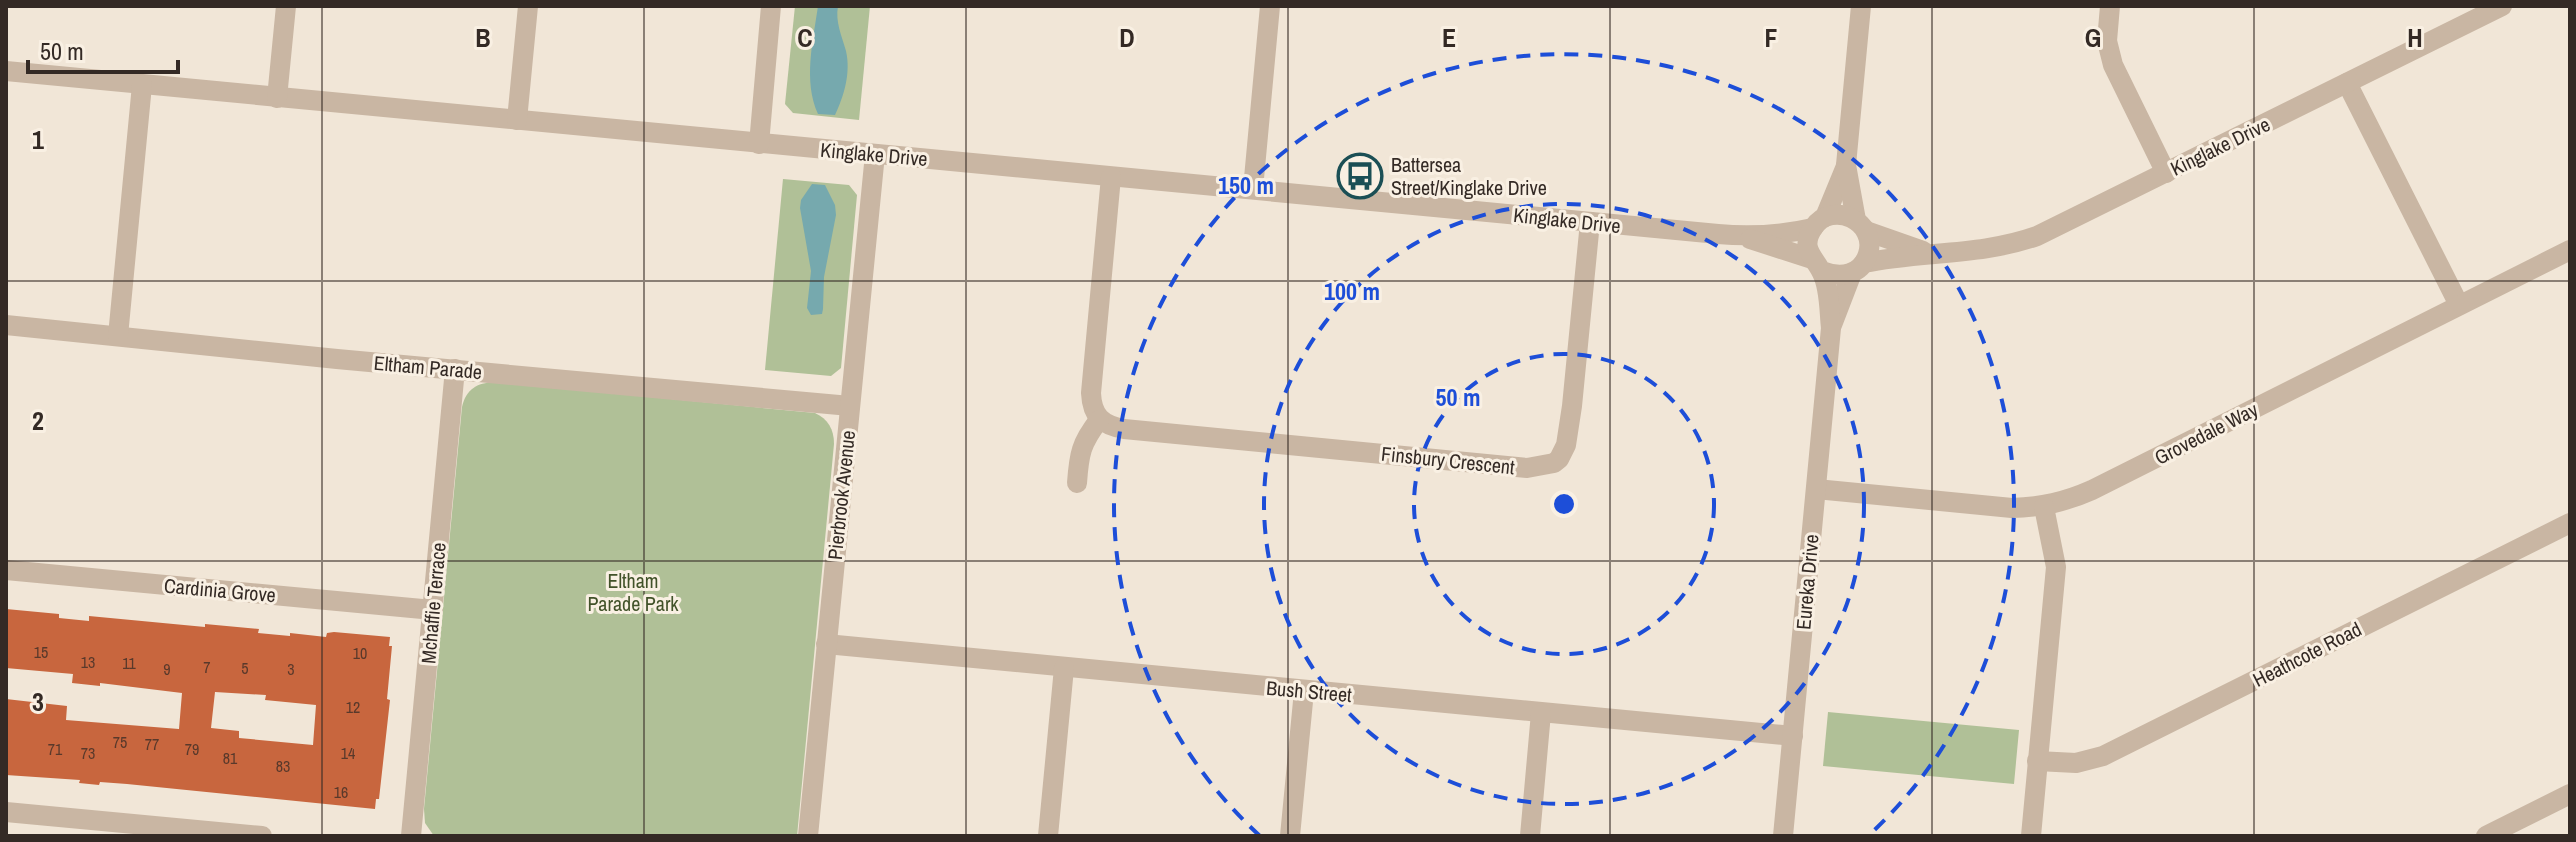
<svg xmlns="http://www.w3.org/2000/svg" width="2576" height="842" viewBox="0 0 2576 842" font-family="'Archivo Narrow',sans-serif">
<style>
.green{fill:#b0c097}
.water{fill:#76a9ae}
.building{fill:#c8663e;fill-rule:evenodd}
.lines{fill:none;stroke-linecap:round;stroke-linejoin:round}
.minor{stroke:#c9b6a3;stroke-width:20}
.grid{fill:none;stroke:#342a25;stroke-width:2;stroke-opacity:0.55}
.ring{fill:none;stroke:#1d4ed8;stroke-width:4;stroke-dasharray:14 10}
.labels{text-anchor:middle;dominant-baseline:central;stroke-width:6;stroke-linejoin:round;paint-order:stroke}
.number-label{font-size:16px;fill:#59392b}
.street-label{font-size:20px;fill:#342a25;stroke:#f9f0e3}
.poi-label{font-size:20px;fill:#342a25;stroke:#f9f0e3;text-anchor:start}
.park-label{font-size:20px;fill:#415229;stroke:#f9f0e3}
.grid-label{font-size:26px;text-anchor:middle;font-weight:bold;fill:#342a25;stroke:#f9f0e3;stroke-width:6;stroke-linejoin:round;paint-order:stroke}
.centre{fill:#1d4ed8;stroke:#f9f0e3;stroke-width:4}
.ring-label{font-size:24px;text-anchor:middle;font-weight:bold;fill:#1d4ed8;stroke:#f9f0e3;stroke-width:6;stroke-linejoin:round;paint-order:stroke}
</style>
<rect width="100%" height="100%" fill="#f1e6d7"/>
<g class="green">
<path d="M795 6H870L859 120 793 113 785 104Z"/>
<path d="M783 179 849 185 857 195 841 368 831 376 765 370Z"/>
<path d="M494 382 815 413C828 419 834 429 834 444L797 836H434L425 823 424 809 462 407C466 389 477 383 494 382Z"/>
<path d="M1828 712 2019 730 2014 784 1823 766Z"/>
</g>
<g class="water">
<path d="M818 6H838C835 22 842 36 846 51 851 73 844 96 835 115L818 114C803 81 813 41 818 6Z"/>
<path d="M812 184 825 185 835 205 836 215 824 277 823 309 822 314 811 315 807 308 811 271 800 208 801 200Z"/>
</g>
<path class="building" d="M6 609 59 614V618L89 621V616L205 627V624L259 629 258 633 290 636V633L326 637 327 633 334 632 390 637 389 646H392L387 699 390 700 379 799H376L375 809 127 784 100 782 99 785 79 783 80 780 6 775V699L67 706 66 720 179 729 182 693 100 683V686L72 683 73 674 6 668ZM215 692 266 695 265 700 316 705 313 745 239 738V731L211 728Z"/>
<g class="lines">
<g class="minor">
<path d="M2110 6 2107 41 2113 65 2166 173"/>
<path d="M6 71 1718 234C1750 237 1782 235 1813 228"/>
<path d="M2347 83 2459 305"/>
<path d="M277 98 286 6"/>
<path d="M517 120 528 6"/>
<path d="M759 144 771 6"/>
<path d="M1111 177 1091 393C1092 416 1102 425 1124 429L1527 468 1554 463 1559 459 1566 445 1572 406 1590 222"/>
<path d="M1253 189 1270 6"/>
<path d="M1825 217 1846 166"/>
<path d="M1856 220 1846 165 1861 6"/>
<path d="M1866 231 1923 251"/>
<path d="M1750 239 1812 259"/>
<path d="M1864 263C1922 251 1981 256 2037 236L2502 6"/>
<path d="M6 325 337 359 850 406"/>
<path d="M1832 325 1852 273"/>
<path d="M118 336 142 85"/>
<path d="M1077 483C1079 454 1081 443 1099 420"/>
<path d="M1816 489 2012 508C2042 507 2065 502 2092 490L2570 250"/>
<path d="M6 570 433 610"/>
<path d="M826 644 1793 736"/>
<path d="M2037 761 2076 763 2103 756 2570 523"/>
<path d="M6 812 262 836"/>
<path d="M411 836 455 369"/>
<path d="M808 836 875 154"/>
<path d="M1048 836 1064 668"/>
<path d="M1290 836 1304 691"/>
<path d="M1530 836 1541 713"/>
<path d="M1783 836 1831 328C1829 311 1830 288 1822 273 1815 257 1799 249 1813 228 1832 199 1878 222 1868 254 1861 276 1840 278 1822 271"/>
<path d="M2031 836 2056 567 2044 507"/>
<path d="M2486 836 2570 794"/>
</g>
</g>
<path class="grid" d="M322 6V836M644 6V836M966 6V836M1288 6V836M1610 6V836M1932 6V836M2254 6V836M6 281H2570M6 561H2570"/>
<g class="ring">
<circle cx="1564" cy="504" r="150"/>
<circle cx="1564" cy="504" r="300"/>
<path d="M1260 836A450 450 0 1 1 1868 836"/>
</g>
<defs>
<g id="bus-ring" transform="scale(2.3)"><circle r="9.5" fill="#f9f0e3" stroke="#1b4f55" stroke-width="1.5"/><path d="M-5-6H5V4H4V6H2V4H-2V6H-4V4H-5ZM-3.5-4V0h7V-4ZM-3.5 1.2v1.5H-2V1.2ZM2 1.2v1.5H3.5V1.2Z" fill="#1b4f55"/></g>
</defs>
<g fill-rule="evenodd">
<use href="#bus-ring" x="1360" y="176"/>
</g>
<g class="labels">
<g class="number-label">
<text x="41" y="652">15</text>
<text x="360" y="653">10</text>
<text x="88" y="662">13</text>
<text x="129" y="663">11</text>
<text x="207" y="667">7</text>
<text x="245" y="668">5</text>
<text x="167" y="669">9</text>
<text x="291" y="669">3</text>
<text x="353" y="707">12</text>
<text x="120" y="742">75</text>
<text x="152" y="744">77</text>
<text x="55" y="749">71</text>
<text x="192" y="749">79</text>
<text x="88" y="753">73</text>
<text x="348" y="753">14</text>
<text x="230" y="758">81</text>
<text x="283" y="766">83</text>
<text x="341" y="792">16</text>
</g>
<g class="street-label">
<text transform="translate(2220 146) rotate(-26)">Kinglake Drive</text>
<text transform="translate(874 154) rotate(5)">Kinglake Drive</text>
<text transform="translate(1567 220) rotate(6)">Kinglake Drive</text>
<text transform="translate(428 367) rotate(5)">Eltham Parade</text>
<text transform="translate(2206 433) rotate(-27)">Grovedale Way</text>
<text transform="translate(1448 460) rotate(6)">Finsbury Crescent</text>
<text transform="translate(841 495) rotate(-84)">Pierbrook Avenue</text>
<text transform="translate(1807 582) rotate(-85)">Eureka Drive</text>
<text transform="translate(220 590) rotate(5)">Cardinia Grove</text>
<text transform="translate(433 603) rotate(-85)">Mchaffie Terrace</text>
<text transform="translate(2307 654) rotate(-27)">Heathcote Road</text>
<text transform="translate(1309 691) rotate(5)">Bush Street</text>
</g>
<g class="poi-label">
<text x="1391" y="164">Battersea<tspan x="1391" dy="23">Street/Kinglake Drive</tspan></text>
</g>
<g class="park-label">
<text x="633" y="580">Eltham<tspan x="633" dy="23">Parade Park</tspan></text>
</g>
</g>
<g class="grid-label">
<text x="483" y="47">B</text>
<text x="805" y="47">C</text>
<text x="1127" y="47">D</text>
<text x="1449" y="47">E</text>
<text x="1771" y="47">F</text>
<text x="2093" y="47">G</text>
<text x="2415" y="47">H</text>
<text x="38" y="149">1</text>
<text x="38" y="430">2</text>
<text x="38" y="711">3</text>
</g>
<circle cx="1564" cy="504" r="12" class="centre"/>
<g class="ring-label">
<text x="1246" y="194">150 m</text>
<text x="1352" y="300">100 m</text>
<text x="1458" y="406">50 m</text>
</g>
<rect width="2576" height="842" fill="none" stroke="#342a25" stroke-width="16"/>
<path d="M28 60v12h150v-12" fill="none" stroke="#342a25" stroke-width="4"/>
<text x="40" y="60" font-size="24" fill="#342a25" stroke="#f9f0e3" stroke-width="6" paint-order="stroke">50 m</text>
</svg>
